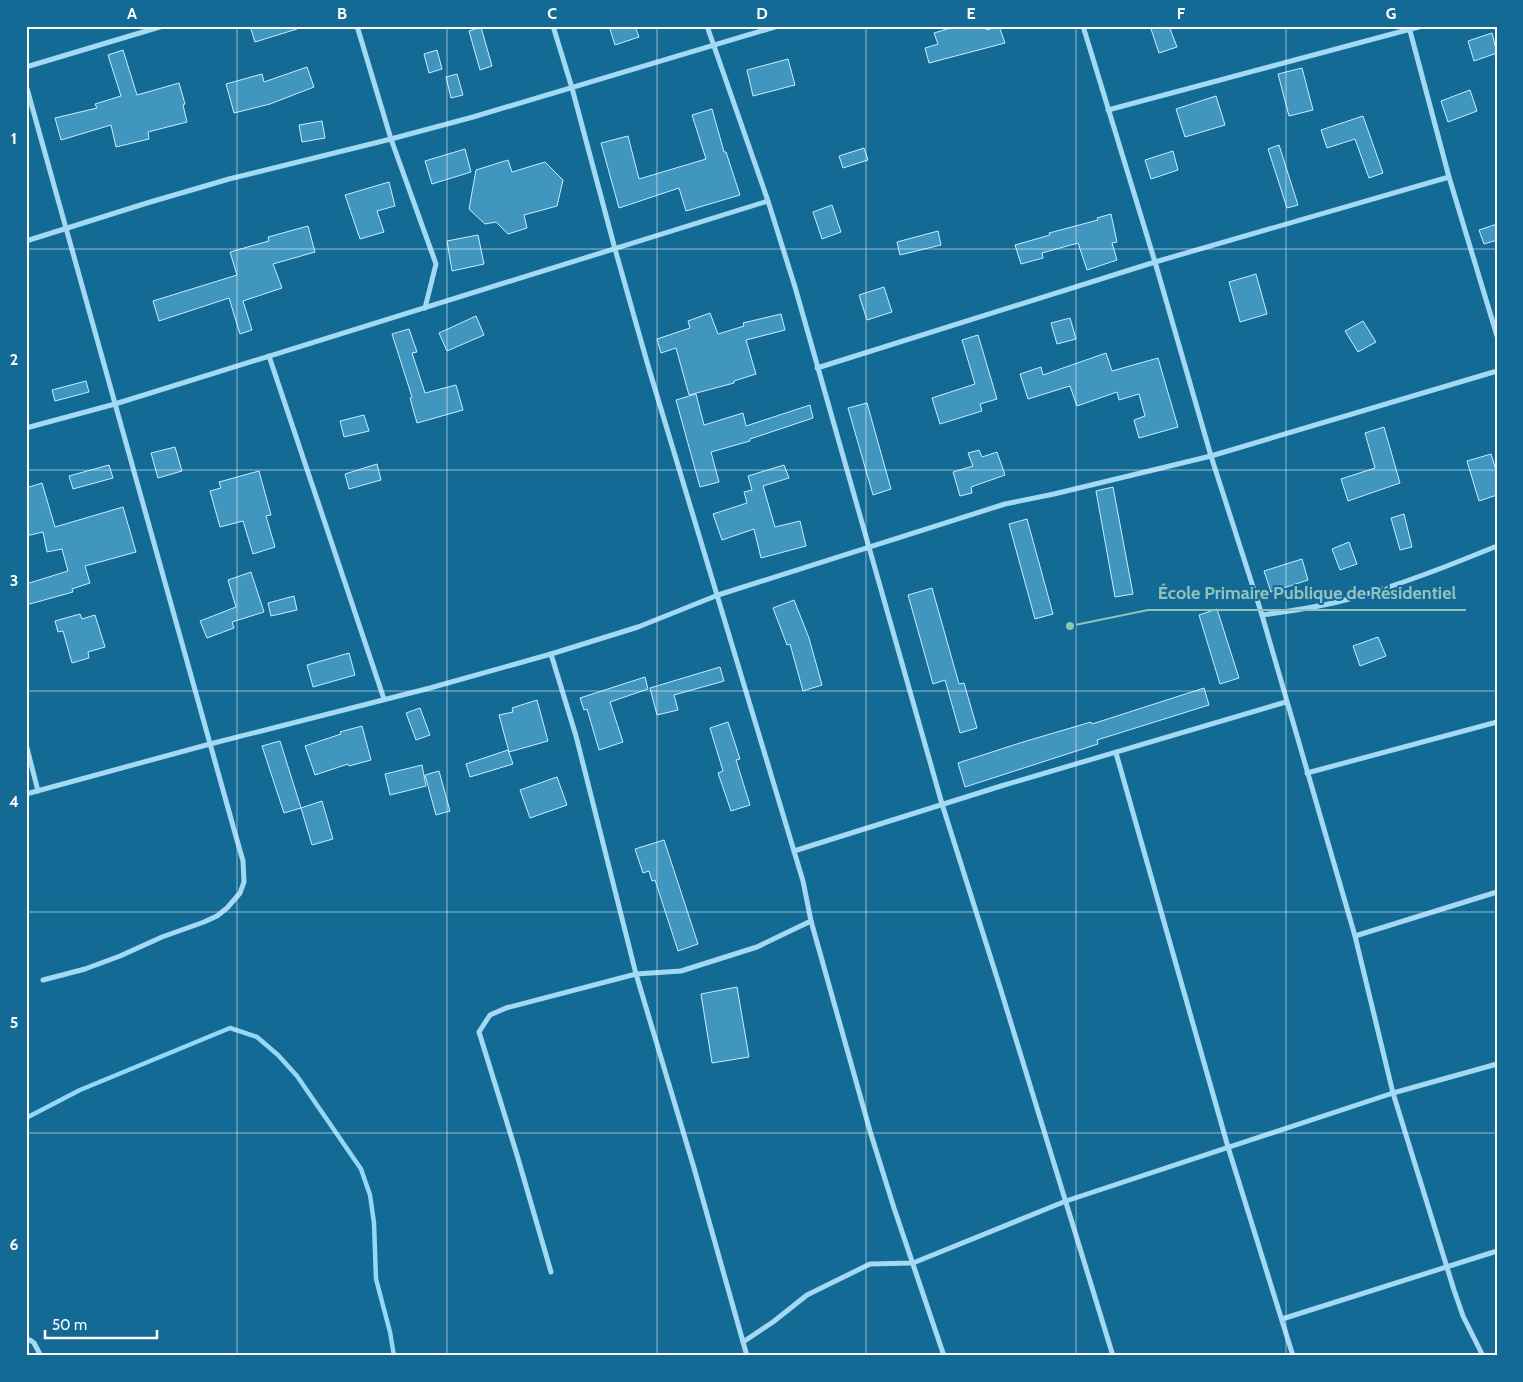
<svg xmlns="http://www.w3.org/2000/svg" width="1523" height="1382" viewBox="0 0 1523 1382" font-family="Cabin,sans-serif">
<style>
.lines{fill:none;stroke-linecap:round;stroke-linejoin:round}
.stream{stroke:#95d8f5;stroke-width:4.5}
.building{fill:#4096be;stroke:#cbedfd}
.street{stroke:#a3d9f2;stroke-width:5}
.grid{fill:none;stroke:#fff;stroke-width:1;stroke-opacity:0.55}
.leader{fill:none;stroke:#93c1be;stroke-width:2}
.callout-dot{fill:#93c1be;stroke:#136a95;stroke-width:2}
.callout-label{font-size:18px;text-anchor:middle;font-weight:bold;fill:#93c1be;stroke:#136a95;stroke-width:4;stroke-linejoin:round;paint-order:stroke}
.neatline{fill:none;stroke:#fff;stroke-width:2}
.grid-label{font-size:16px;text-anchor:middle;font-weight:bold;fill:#fff}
</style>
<rect width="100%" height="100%" fill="#136a95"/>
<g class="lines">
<path class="stream" d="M26 1118 80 1090 230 1028 257 1037 278 1055 297 1076 361 1169 370 1195 374 1223 376 1279 390 1332 394 1356"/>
</g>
<g class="building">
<path d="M250 26H297V29L255 42Z"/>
<path d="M609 26H635L639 37 615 45Z"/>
<path d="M957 26H986L987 30 999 26 1005 43 929 63 925 48 938 44 934 33Z"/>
<path d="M1150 26H1169L1177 47 1159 53Z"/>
<path d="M481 27 492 66 480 70 469 31Z"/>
<path d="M1492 33 1497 53 1474 61 1468 41Z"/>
<path d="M123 50 137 95 179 83 185 104 183 105 187 122 148 132 149 139 116 147 111 125 61 140 55 118 97 108 95 104 121 96 108 55Z"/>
<path d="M437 50 442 69 429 73 424 54Z"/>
<path d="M788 59 795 85 753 96 747 70Z"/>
<path d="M307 67 314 87 270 104 234 113 226 84 262 74 264 82Z"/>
<path d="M1302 68 1313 110 1289 116 1278 74Z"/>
<path d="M457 74 463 95 451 98 446 77Z"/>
<path d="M1470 90 1477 111 1448 122 1441 101Z"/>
<path d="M1216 96 1225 125 1185 137 1176 109Z"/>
<path d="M712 109 724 152H726L740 195 686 211 679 188 619 208 601 143 628 136 639 179 706 159 692 115Z"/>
<path d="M1363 116 1383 173 1369 178 1355 139 1327 148 1321 130Z"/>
<path d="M322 121 325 138 302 142 299 125Z"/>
<path d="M1279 145 1298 205 1287 208 1268 149Z"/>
<path d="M864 148 868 160 843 168 839 156Z"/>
<path d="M465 149 471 172 432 184 425 161Z"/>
<path d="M1173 151 1178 170 1151 179 1145 160Z"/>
<path d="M508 160 512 172 545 162 563 180 557 206 524 215 527 228 508 234 496 222 485 224 469 209 476 170Z"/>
<path d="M389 182 395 206 377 211 384 232 360 239 345 195Z"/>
<path d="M832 205 841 232 822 239 813 212Z"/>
<path d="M1111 214 1117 242 1112 243 1117 260 1087 270 1078 243 1042 253 1043 258 1021 264 1015 245 1050 235 1049 233 1098 220 1097 218Z"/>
<path d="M1497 224V240L1484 244 1479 230Z"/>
<path d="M308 226 315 252 273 264 282 288 243 301 252 330 240 334 229 298 159 321 153 301 237 275 230 252 269 241 268 237Z"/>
<path d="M938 231 941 245 900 255 897 242Z"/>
<path d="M478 235 484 264 452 271 447 241Z"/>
<path d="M1256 274 1267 314 1240 322 1229 282Z"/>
<path d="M884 287 892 312 867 320 859 295Z"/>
<path d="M710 313 718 334 744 326 743 323 781 314 785 330 746 340 756 374 734 381V383L689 395 676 348 661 353 657 339 690 328 688 321Z"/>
<path d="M476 316 484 335 447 351 439 333Z"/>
<path d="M1070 318 1076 339 1057 344 1051 323Z"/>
<path d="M1363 321 1376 342 1358 352 1345 331Z"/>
<path d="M409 329 417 352 412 353 425 393 456 385 463 410 417 423 410 398 412 397 392 334Z"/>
<path d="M978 335 997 399 980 404 982 411 940 424 932 398 975 384 962 340Z"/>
<path d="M1106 353 1112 371 1158 358 1178 427 1139 438 1134 420 1145 416 1139 394 1119 400 1117 392 1077 406 1070 386 1028 399 1020 374 1041 367 1043 375Z"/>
<path d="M86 381 89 392 55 401 52 390Z"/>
<path d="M696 394 704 425 743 413 746 426 810 405 813 418 750 439V441L711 452 719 482 700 487 676 400Z"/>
<path d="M867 403 891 489 873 495 848 408Z"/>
<path d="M364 415 369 431 344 437 340 421Z"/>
<path d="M1384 427 1400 483 1348 501 1341 479 1375 468 1365 433Z"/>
<path d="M175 447 182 471 158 478 151 453Z"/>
<path d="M979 450 982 457 997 452 1005 475 971 487 972 493 960 496 953 472 973 466 968 453Z"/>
<path d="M1491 454 1497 473V495L1479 501 1467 461Z"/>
<path d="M377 464 381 480 349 489 345 474Z"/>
<path d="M109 465 113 478 73 489 69 476Z"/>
<path d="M784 465 789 478 763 486 775 527 800 521 806 546 761 558 754 529 722 540 713 514 747 503 744 492 752 490 748 476Z"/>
<path d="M259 471 271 515 266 516 275 547 253 554 243 521 220 527 210 491 221 488 219 482Z"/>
<path d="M42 483 55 527 123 507 136 552 85 566 90 583 72 589 73 592 26 605V584L68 571 62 549 47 552 43 532 26 536V488Z"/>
<path d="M1113 487 1133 594 1115 597 1096 491Z"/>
<path d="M1404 514 1412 547 1400 550 1391 518Z"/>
<path d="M1027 519 1053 614 1035 619 1009 524Z"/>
<path d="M1349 542 1357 564 1340 570 1332 549Z"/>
<path d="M1302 559 1308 580 1271 592 1264 571Z"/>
<path d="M251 572 264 612 232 622 234 628 207 638 200 621 236 607 228 580Z"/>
<path d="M932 588 959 684 964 683 977 728 960 733 945 680 933 684 908 595Z"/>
<path d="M294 596 297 610 271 616 268 603Z"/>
<path d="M794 600 809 638 822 685 803 691 790 644 787 645 773 608Z"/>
<path d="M1217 609 1239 678 1220 684 1199 615Z"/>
<path d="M80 614 82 619 95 615 105 647 88 652 89 658 72 663 63 631 58 632 55 621Z"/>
<path d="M1378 637 1386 656 1360 666 1353 646Z"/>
<path d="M349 653 355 675 313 687 307 665Z"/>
<path d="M720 667 724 681 674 695 678 710 657 715 650 688Z"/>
<path d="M645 677 648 689 610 702 623 742 599 750 587 709 584 710 580 698Z"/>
<path d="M1204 688 1209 705 1097 740 1098 744 965 787 958 763 1023 742 1091 722 1092 724Z"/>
<path d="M537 700 548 741 509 752 499 715 513 712 512 708Z"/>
<path d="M420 708 430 735 416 740 406 713Z"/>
<path d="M728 722 740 759 736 760 750 805 731 811 718 773 723 771 710 728Z"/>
<path d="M362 726 371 760 349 766 348 764 315 775 305 746 341 734 340 732Z"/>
<path d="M280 741 301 808 284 813 262 746Z"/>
<path d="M508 750 513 764 470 777 466 764Z"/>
<path d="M422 765 426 786 390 795 385 774Z"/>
<path d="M439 771 450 811 436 815 425 775Z"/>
<path d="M557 777 567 805 530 818 520 790Z"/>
<path d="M322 801 333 839 312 845 301 808Z"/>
<path d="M664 840 698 944 678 951 655 880 652 881 649 871 643 873 635 849Z"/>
<path d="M737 987 749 1057 712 1063 701 994Z"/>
</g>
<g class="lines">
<g class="street">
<path d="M357 26 391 139 436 264 425 308"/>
<path d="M553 26 572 88 615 249 649 369 803 881 811 921 870 1131 894 1208 944 1356"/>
<path d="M707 26 768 201 795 287 942 804 999 984 1113 1356"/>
<path d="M1083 26 1155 262 1211 456 1262 615 1355 936 1393 1093 1454 1290 1463 1316 1483 1356"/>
<path d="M1409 27 1449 177 1497 336"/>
<path d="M26 67 163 26"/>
<path d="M26 85 235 833 243 861 244 882 240 893 227 908 217 916 204 922 162 937 120 956 85 969 43 980"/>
<path d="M1108 110 1422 26"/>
<path d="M26 241 147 203 229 179 391 139 473 117 778 26"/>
<path d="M269 356 384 699"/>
<path d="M817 368 1155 262 1449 177"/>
<path d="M26 428 115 404 768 201"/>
<path d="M1262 615C1291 611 1321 607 1349 599 1400 585 1448 566 1497 546"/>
<path d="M551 654 576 736 636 974 694 1168 747 1356"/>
<path d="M26 744 38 791"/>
<path d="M1116 753 1228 1147 1293 1356"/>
<path d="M1307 773 1497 722"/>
<path d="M26 794 210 744 430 688 551 654 638 627 718 595 1005 504 1054 494 1211 456 1497 371"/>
<path d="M794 851 1001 786 1286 702"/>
<path d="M1355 936 1497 892"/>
<path d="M551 1272 517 1155 479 1032 490 1015 506 1008 636 974 681 971 757 947 811 921"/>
<path d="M1282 1319 1497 1251"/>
<path d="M26 1340H30L34 1343 41 1356"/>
<path d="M743 1342 773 1322 807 1295 870 1264 913 1263 1066 1201 1393 1093 1497 1064"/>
</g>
</g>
<path class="grid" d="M237 26V1356M447 26V1356M657 26V1356M866 26V1356M1076 26V1356M1286 26V1356M26 249H1497M26 470H1497M26 691H1497M26 912H1497M26 1133H1497"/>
<path class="leader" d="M1070 626L1148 610H1466"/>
<circle class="callout-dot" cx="1070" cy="626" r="5"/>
<g class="callout-label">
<text x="1307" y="599">École Primaire Publique de Résidentiel</text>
</g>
<rect width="1523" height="1382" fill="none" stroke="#136a95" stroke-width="55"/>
<path d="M45 1330v8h112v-8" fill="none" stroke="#ffffff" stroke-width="2.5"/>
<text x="52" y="1330" font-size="15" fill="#ffffff" stroke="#136a95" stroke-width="4" paint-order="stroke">50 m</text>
<rect x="28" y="28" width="1468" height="1326" class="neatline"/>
<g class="grid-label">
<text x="132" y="19">A</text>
<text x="342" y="19">B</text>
<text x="552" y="19">C</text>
<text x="762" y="19">D</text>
<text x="971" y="19">E</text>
<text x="1181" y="19">F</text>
<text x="1391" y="19">G</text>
<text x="14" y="144">1</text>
<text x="14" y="365">2</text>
<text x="14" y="586">3</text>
<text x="14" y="807">4</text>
<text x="14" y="1028">5</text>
<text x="14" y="1250">6</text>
</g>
</svg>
